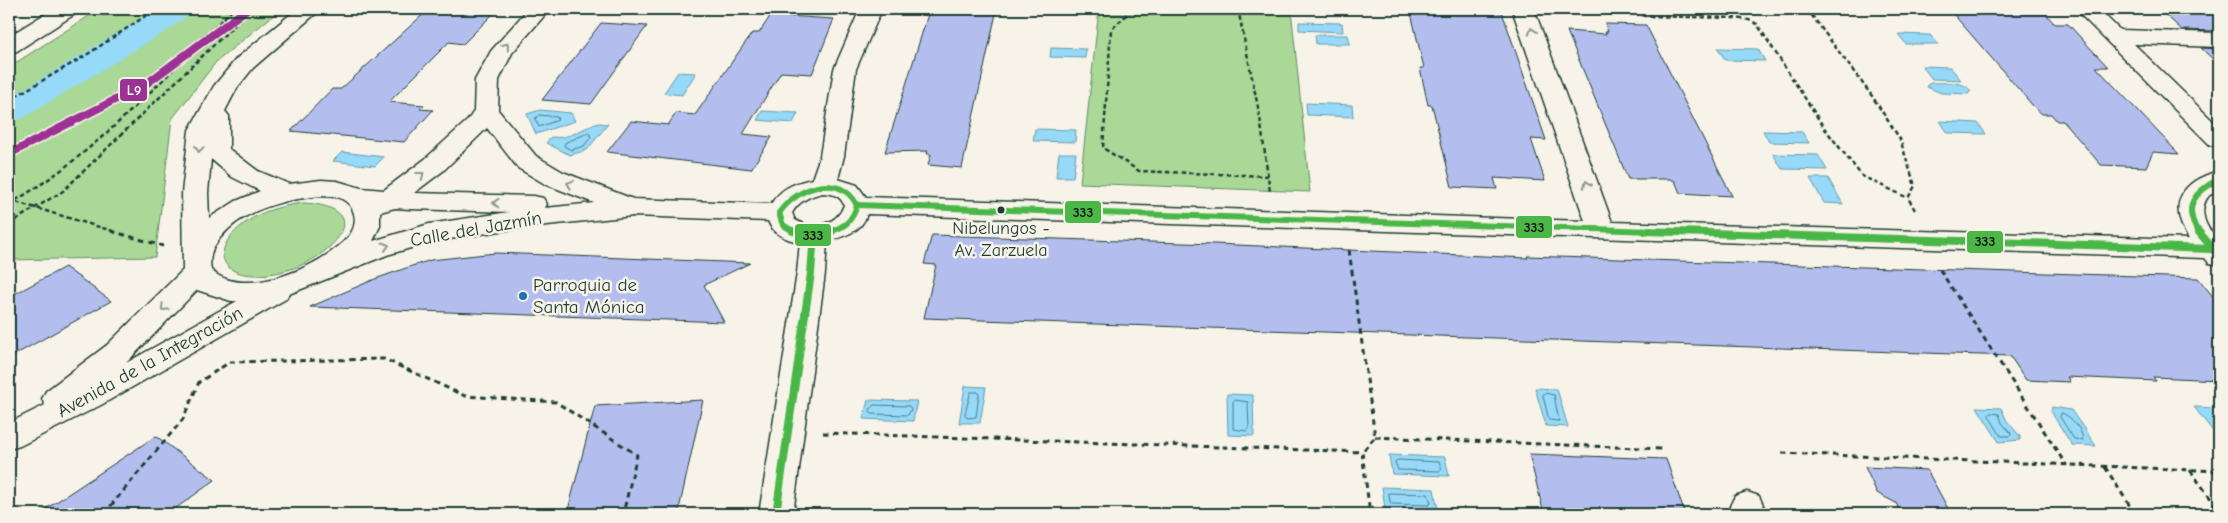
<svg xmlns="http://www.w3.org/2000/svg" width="2228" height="523" viewBox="0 0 2228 523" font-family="'Comic Neue',sans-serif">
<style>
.green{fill:#a9d897;stroke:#648a66}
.water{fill:#96d9f8;stroke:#669baa}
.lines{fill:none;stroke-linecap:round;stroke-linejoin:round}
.shore{stroke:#4f7b82;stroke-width:1}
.canal{fill:#96d9f8;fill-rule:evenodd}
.building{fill:#b3beef;stroke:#1f3d34}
.minor-casing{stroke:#1f3d34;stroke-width:3}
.path-far1{stroke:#1f3d34;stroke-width:2.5;stroke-dasharray:4.5 3;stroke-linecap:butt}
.path{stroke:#1f3d34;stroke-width:3;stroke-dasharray:5.5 4.5;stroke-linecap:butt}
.minor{fill:#f7f3e8;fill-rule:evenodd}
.bus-1-far1-casing{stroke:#f7f3e8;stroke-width:9}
.bus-1-casing{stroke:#f7f3e8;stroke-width:12}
.bus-1-far1{stroke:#4ab747;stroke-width:6}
.bus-1{stroke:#4ab747;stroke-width:8}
.metro-1-casing{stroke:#f7f3e8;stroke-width:11}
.metro-1{stroke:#9c3293;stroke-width:8}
.oneway{stroke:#8b988e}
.bus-dot{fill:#1f3d34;stroke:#f7f3e8;stroke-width:2}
.poi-dot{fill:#1f6fb2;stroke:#f7f3e8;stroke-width:2}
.labels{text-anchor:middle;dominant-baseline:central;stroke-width:5;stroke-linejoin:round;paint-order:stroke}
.bus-label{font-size:18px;fill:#1f3d34;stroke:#f7f3e8}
.street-label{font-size:19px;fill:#1f3d34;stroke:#f7f3e8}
.poi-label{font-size:19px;fill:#1f3d34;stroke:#f7f3e8;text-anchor:start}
.line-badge{stroke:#f7f3e8;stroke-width:2}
.badge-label{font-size:14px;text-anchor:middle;font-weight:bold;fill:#fff}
.pale-badge-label{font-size:14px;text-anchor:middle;font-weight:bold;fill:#111}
</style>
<rect width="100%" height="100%" fill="#f7f3e8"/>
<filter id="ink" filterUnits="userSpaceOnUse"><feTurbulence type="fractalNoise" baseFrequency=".02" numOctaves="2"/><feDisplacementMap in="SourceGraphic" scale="10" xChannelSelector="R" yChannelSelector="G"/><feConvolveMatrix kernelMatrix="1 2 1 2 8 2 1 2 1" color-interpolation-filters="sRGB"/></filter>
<g filter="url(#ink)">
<g class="green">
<path d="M100 9H281L216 62 172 119 155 257 9 260V67Z"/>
<path d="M1099 9H1291L1310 192 1080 183Z"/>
<path d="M302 203C338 204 362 220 326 250 309 265 282 274 259 275 212 276 214 243 248 221 264 210 283 206 302 203Z"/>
</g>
<g class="water">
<path d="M1299 22 1342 23 1343 32 1299 30Z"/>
<path d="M1898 34 1930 35 1938 44H1906Z"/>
<path d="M1315 35H1348L1350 44H1316Z"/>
<path d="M1051 48 1086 49 1085 58 1050 57Z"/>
<path d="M1718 48 1758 49 1765 61 1725 60Z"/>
<path d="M1922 66 1950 67 1961 80 1932 79Z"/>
<path d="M678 72 696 73 682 95 664 93Z"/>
<path d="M1931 83C1944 83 1963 80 1971 91L1968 94 1941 93 1927 87V85Z"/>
<path d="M1306 103 1352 105 1353 117 1307 115Z"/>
<path d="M540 110 571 113 575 121 536 134 527 114Z"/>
<path d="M762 111 798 113 793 123 757 120Z"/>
<path d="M1940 121 1978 123 1986 134 1948 133Z"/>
<path d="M599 123 608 124 587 150 570 155 546 143 551 137C571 140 582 127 599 123Z"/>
<path d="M1035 129 1076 130 1075 142 1033 141Z"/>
<path d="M1763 131 1802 132 1809 143 1769 142Z"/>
<path d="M342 152 384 157 375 166 333 161Z"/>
<path d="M1059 153H1076L1073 177H1056Z"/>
<path d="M1773 154 1818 155 1827 170 1782 169Z"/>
<path d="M1810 178H1828L1843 204 1824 203Z"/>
<path d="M965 386 986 387 980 423H959Z"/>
<path d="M1535 388 1557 389 1568 427 1546 426Z"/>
<path d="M1227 394 1253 395 1254 436 1228 435Z"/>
<path d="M868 400 917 401 913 421 863 419Z"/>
<path d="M1977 407 2001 408 2007 421 2020 436V440L1999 442Z"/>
<path d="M2052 407 2071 410 2096 446 2072 445 2051 412Z"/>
<path d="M2194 407 2215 408 2219 413V439Z"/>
<path d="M1389 455 1445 457 1449 476 1392 474Z"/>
<path d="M1382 487 1434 489 1438 510 1385 509Z"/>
</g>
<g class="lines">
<g class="shore">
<path d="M540 115 557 117 558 120 539 127 535 119Z"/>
<path d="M589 133 591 137 584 146 571 150 564 146 565 143Z"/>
<path d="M971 392H978L979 395 976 417 967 418 965 415Z"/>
<path d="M1545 393 1554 395 1559 421 1549 420 1543 396Z"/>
<path d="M1235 400 1248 402 1249 429 1247 431 1233 429V402Z"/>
<path d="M874 405 909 406 911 409 908 415 872 414 870 411Z"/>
<path d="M1991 413 1999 414 2002 423 2011 433 2010 436H2001L1989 416Z"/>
<path d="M2062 413C2072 417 2082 429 2083 440L2074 439 2060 417Z"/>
<path d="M1398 460 1439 462 1442 469 1440 471 1398 470 1395 462Z"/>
<path d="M1389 493 1428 494 1431 503 1429 505 1391 504Z"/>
</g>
<path class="canal" d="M157 9H192L188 15 168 30 21 119 9 122V98Z"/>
</g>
<g class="building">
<path d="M429 9H498L463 44 449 42 389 102 424 105 420 109 433 110 404 142 291 131 332 89H341Z"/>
<path d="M968 9H997L962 168 928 165 931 154H927L928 151 885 152 929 11 964 13Z"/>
<path d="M1410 9H1473L1474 11 1502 12 1546 140 1531 139 1545 181 1494 178 1497 189 1452 187 1432 105H1428L1420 68H1424Z"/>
<path d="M1949 9H2041L2055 24H2068L2108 67H2096L2179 154 2153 152 2146 167 2101 165 2063 121H2057L2051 114H2042L2034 107Z"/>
<path d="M2159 9H2219V31L2182 30Z"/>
<path d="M771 15 834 19 812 74 781 72 743 134 772 137 751 169 607 152 631 121 668 125 676 113 695 115 752 33H759Z"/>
<path d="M601 23 647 26 591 104 542 100Z"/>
<path d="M1605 24 1646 25 1732 196 1680 193 1675 181 1670 179H1628L1567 31 1606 34 1605 32H1608Z"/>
<path d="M2201 48 2219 49V65Z"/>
<path d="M932 235 1214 244 1528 258 1527 256 2198 278 2219 304V380L2153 377 2156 381 2067 377 2070 382 2026 380 2010 356 924 318 936 265 924 264Z"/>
<path d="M495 253 750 263 704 285 724 322 310 307 375 279 412 266 431 260Z"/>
<path d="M65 267 111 301 9 358V297Z"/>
<path d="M703 400 678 514H567L595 406Z"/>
<path d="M156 436 215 480 168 514H38Z"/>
<path d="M1529 454 1666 459 1685 514H1544Z"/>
<path d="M1865 467 1927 470 1951 514H1901L1896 503 1877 493Z"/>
</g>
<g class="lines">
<g class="minor-casing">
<g id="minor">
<path d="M53 9H78L75 14 17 51 9 53V36Z"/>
<path d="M297 9H321L253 68 237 88 225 111 229 116V149L258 171 289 184 321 180 337 181 361 188 384 190 425 159 468 120 474 111 475 80 491 51 528 9H550L512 53 499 80 498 110 536 156 563 172 633 199 771 204C781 188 794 183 812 179L820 156 834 69 860 9H882L856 69 844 156 838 179 857 185 866 197 1585 221 1512 9H1534L1612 222 2189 239C2167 204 2181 181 2219 171V189C2202 196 2199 213 2209 229 2212 232 2218 237 2219 241 2221 247 2219 259 2219 265L2209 263 2205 258 867 214C862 232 843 237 827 241L825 273 793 514H759L797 273 800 242C787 240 773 234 768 221L633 216 519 228 431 242 387 255 289 294 286 299 101 405 20 446 9 449V423L45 405 42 399 46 391 107 345 183 270 182 193 189 130 214 86 237 58ZM487 128 518 168 545 184 594 203 545 208 547 204 543 198 534 196 414 193 443 171ZM211 159 232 177 260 191 236 201 209 218 208 193ZM823 193C833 194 840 195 844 205 837 226 812 230 795 220L792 213C799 201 809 196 823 193ZM321 196C327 197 334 196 340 198 356 205 359 223 349 236 324 266 243 301 211 270 210 265 210 260 211 255 212 248 217 243 220 238 243 209 286 199 321 196ZM395 208 410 209 509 212 429 224 373 241 380 226V212ZM197 290 231 301H237L126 363Z"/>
<path d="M2075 9H2098L2120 30 2219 33V47L2134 44 2219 127V147L2210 145Z"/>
<path d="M1747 492 1759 496 1767 514H1733L1730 506 1735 496Z"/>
</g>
</g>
<g class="path-far1">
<path d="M1132 9 1111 30 1103 148 1139 171 1268 176"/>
<path d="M1238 9 1260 117 1270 192"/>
<path d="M1620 9 1645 16 1735 18 1749 20 1757 24 1825 129 1862 176 1908 198"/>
<path d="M1807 9 1872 96 1900 139 1915 186 1908 198 1915 210"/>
<path d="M9 100 85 56 156 9"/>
<path d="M9 200 116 232"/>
<path d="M9 204C92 158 166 76 233 9"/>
<path d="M9 224 63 191 251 9"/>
</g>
<g class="path">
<path d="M111 231 163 246"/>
<path d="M1349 250 1375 437 1362 452"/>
<path d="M1940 270 2066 465"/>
<path d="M823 433 1362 452 1370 514"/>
<path d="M1375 437 1662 449"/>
<path d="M1782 453 2219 471"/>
<path d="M2105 467 2135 514"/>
<path d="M2190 470 2219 510"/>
<path d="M104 514 183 419 199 382 230 362 384 359 465 396 556 402 637 455 623 514"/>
</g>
<use href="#minor" class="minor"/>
<g class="bus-1-far1-casing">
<g id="bus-1-far1">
<path d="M857 205 1683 232"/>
<path d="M795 232 783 225 779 213C796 188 839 171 857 205 852 222 844 228 827 232"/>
<path d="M2198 232C2182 205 2195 192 2219 179"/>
</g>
</g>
<g class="bus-1-casing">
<g id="bus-1">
<path d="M793 231 814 235 832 231"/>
<path d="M1645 231 2211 249"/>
<path d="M2198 231 2219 256"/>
<path d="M776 514 811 273 814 235"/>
</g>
</g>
<use href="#bus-1-far1" class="bus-1-far1"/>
<use href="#bus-1" class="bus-1"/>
<g class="metro-1-casing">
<path id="metro-1" d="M9 154 146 84 247 9"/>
</g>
<use href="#metro-1" class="metro-1"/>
</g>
<defs><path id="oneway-chevron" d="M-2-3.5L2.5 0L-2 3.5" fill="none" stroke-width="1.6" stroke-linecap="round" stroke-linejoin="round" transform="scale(1.25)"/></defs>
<g class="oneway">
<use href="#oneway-chevron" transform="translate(1532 31) rotate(-110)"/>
<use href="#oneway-chevron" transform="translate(506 46) rotate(-51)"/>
<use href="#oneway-chevron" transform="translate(199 149) rotate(98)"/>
<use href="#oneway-chevron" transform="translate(421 175) rotate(-38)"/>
<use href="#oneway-chevron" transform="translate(570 184) rotate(-159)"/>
<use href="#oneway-chevron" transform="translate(1587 184) rotate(-110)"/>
<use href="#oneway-chevron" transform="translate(496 203) rotate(-178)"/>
<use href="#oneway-chevron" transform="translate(386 246) rotate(-17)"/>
<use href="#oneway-chevron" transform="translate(164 308) rotate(134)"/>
</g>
</g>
<circle class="bus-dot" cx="1001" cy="210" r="4.5"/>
<circle class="poi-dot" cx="523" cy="296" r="5"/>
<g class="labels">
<g class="bus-label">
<text x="1001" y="228">Nibelungos -<tspan x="1001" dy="22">Av. Zarzuela</tspan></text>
</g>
<g class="street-label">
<text transform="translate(476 229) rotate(-10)">Calle del Jazmín</text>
<text transform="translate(150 362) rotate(-29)">Avenida de la Integración</text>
</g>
<g class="poi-label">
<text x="533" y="285">Parroquia de<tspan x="533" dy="22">Santa Mónica</tspan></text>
</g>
</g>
<g class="line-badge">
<rect x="119" y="78" width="29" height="24" rx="5" fill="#9c3293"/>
<rect x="1064" y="200" width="38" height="24" rx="5" fill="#4ab747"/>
<rect x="1515" y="215" width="38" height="24" rx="5" fill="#4ab747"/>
<rect x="794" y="223" width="38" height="24" rx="5" fill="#4ab747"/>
<rect x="1966" y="230" width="38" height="24" rx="5" fill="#4ab747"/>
</g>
<g class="badge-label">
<text x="134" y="95">L9</text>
</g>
<g class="pale-badge-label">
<text x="1083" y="217">333</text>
<text x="1534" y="232">333</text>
<text x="813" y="240">333</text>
<text x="1985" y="246">333</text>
</g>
<rect width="2228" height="523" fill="none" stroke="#f7f3e8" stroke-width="30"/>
<rect x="15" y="15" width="2198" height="493" fill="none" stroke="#1f3d34" stroke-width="2" filter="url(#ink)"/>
</svg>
